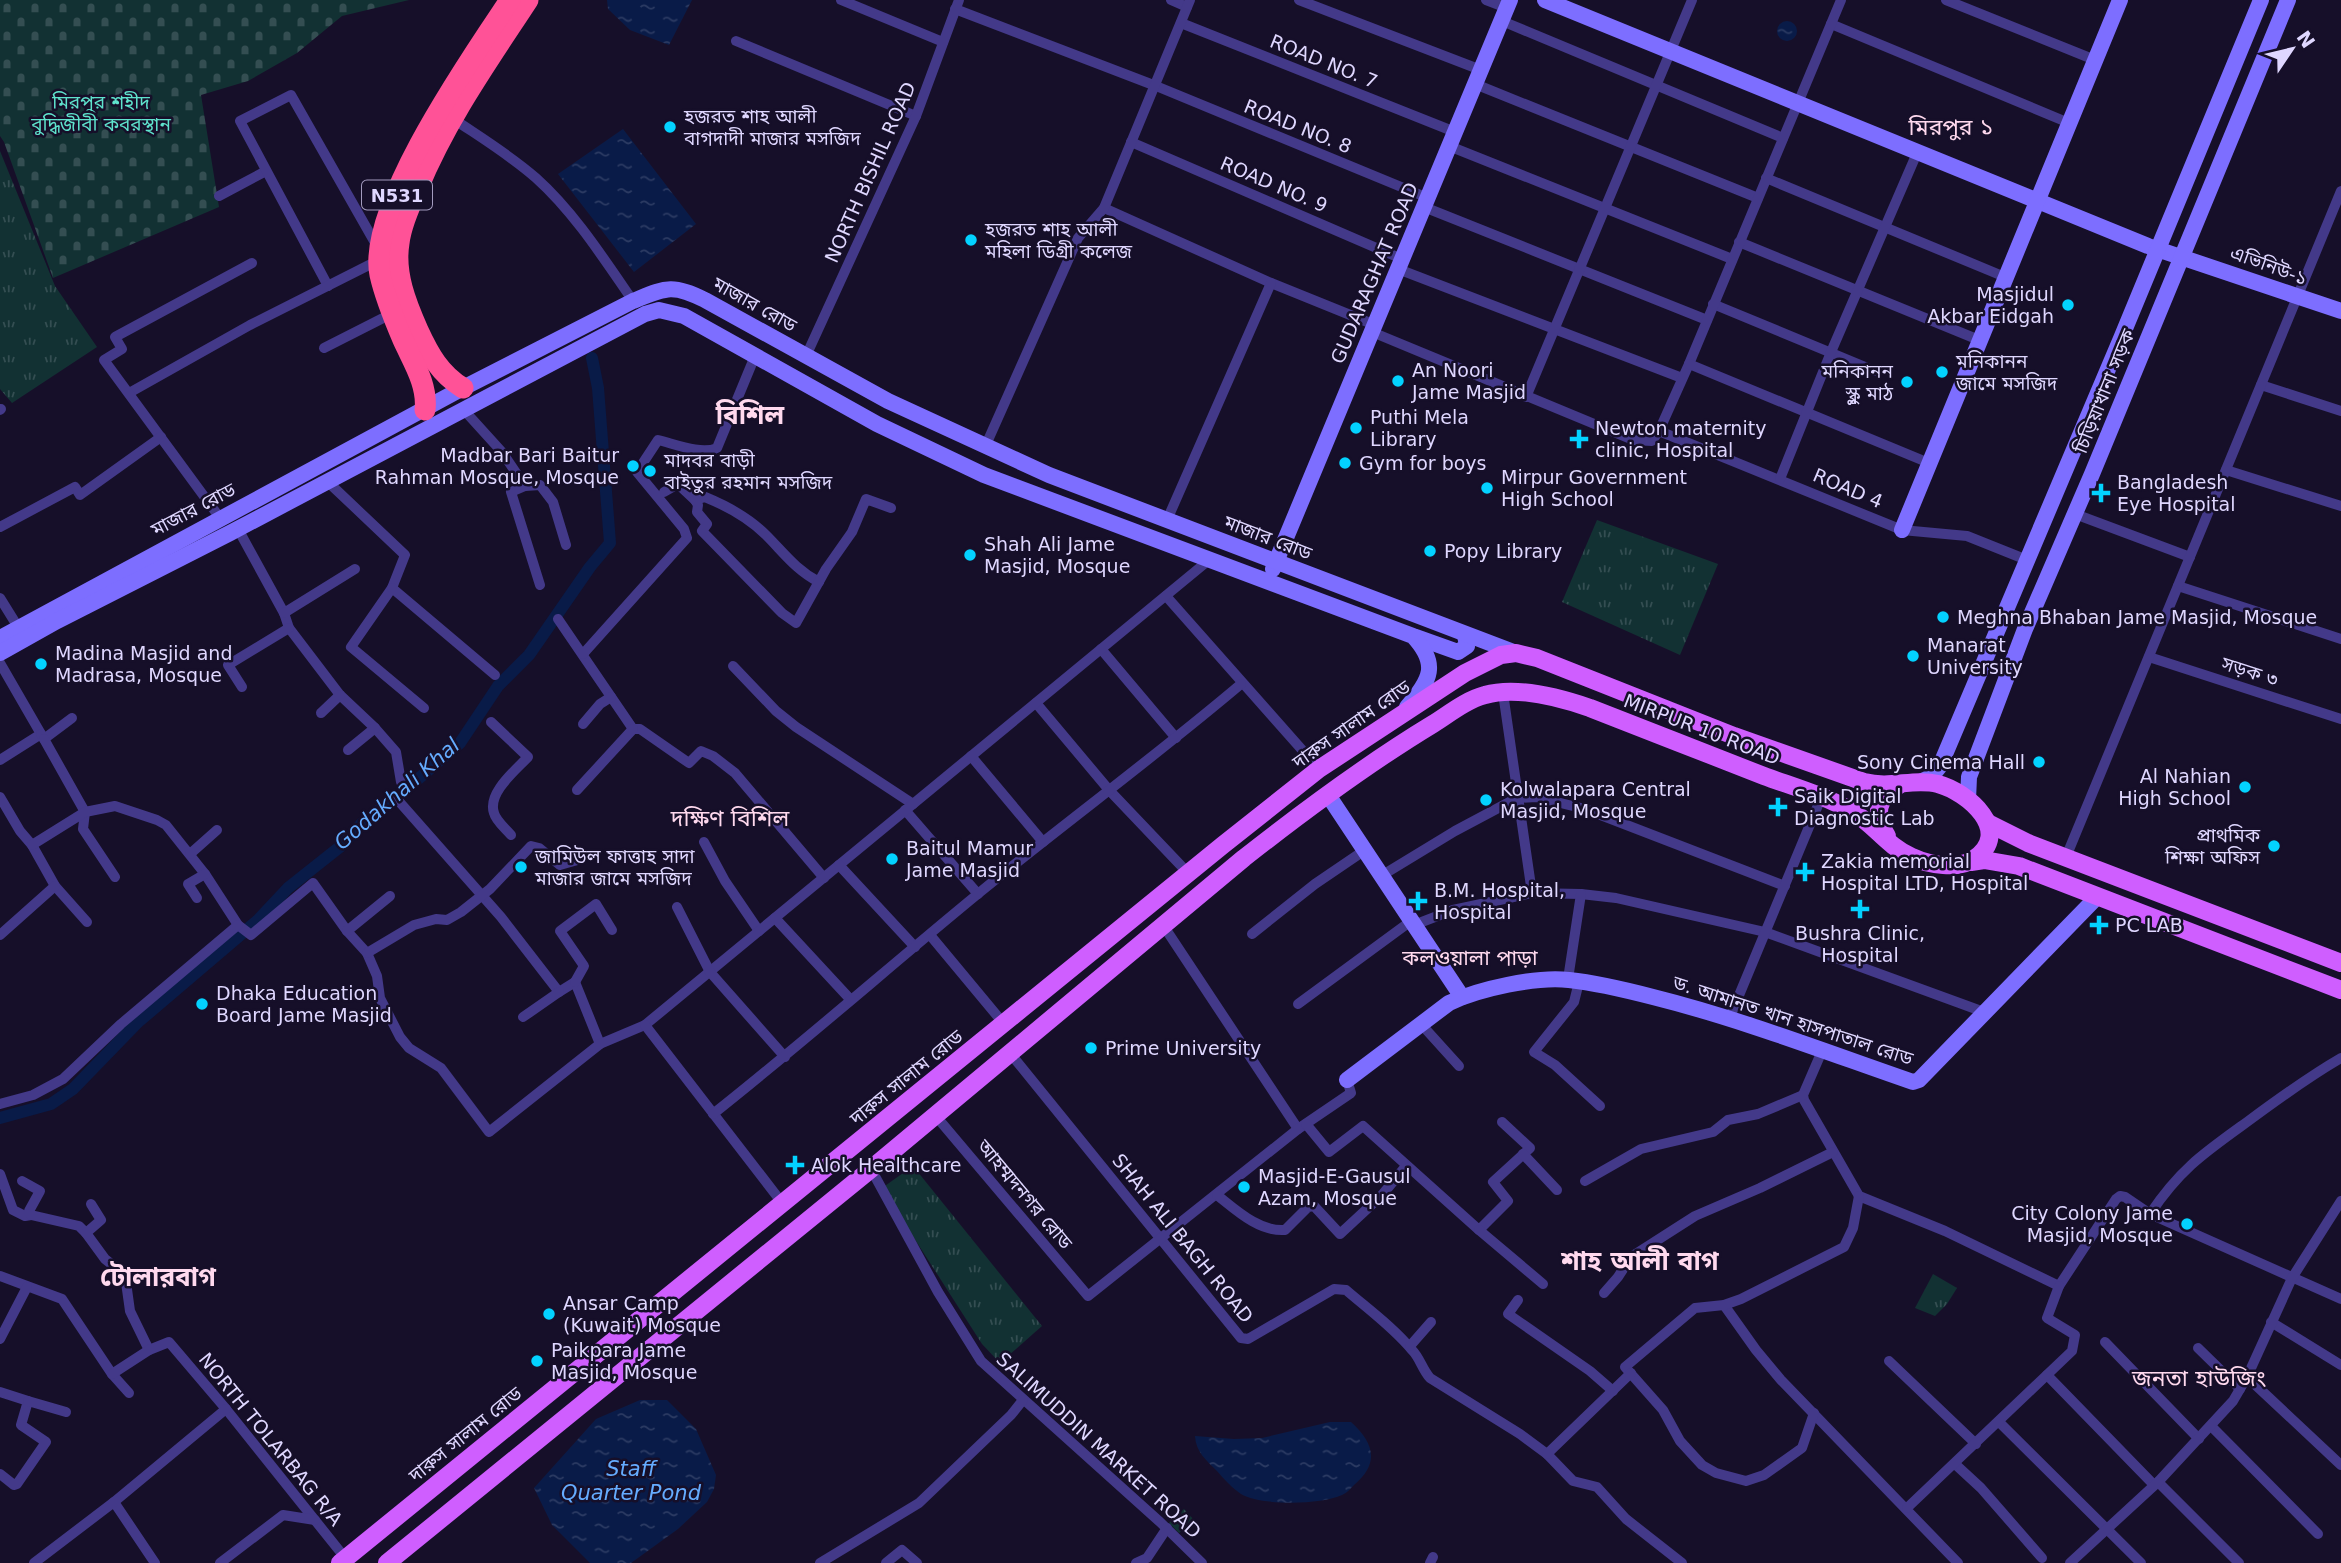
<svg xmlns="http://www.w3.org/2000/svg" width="2341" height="1563" viewBox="0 0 2341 1563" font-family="'DejaVu Sans','Noto Sans Bengali',sans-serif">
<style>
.cemetery{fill:url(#cemetery-stones)}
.park{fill:url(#park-tufts)}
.water{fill:url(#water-ripples)}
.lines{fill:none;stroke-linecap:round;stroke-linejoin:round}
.canal{stroke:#091b48;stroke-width:12}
.street{stroke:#433989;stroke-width:10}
.secondary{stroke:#7d6eff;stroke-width:16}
.primary{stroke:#cf5eff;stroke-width:18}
.highway{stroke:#ff5297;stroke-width:21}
.poi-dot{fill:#03d2ff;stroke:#160f29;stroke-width:2.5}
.labels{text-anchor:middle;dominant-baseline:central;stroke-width:5;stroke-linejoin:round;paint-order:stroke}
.shield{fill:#160f29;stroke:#a39bbf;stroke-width:2}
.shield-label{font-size:18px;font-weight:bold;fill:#dfd7ff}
.street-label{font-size:19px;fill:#dfd7ff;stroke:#160f29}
.park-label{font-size:19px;fill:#5fe3cd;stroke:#160f29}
.poi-label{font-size:19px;fill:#dfd7ff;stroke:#160f29;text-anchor:start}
.water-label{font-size:21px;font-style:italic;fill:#65acff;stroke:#160f29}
.neighbourhood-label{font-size:21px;fill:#ffd9ee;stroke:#160f29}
.quarter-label{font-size:23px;fill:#ffd9ee;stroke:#160f29}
.district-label{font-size:26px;font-weight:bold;fill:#ffd9ee;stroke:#160f29}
</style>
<defs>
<pattern id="cemetery-stones" width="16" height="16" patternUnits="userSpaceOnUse" patternTransform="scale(1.75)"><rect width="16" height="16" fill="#123133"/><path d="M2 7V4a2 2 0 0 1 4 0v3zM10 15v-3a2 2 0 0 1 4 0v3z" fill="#344e52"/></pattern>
<pattern id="park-tufts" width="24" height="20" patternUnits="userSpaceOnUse" patternTransform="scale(1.75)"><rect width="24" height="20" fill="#123133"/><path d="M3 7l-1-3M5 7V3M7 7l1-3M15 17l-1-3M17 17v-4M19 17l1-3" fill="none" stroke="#344e52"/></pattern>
<pattern id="water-ripples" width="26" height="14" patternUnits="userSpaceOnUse" patternTransform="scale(1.75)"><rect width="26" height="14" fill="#091b48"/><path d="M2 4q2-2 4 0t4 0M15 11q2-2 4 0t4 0" fill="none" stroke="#2c3b63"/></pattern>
</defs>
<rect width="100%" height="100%" fill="#160f29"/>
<path class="cemetery" d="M0 0H409L342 16 297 53 248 81 201 95 219 207 53 278 4 142 0 136Z"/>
<g class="park">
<path d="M0 151 55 286 97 347 12 403 0 389Z"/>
<path d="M1597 520 1718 564 1680 655 1562 602Z"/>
<path d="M913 1166 1042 1326 1000 1363 982 1344 882 1188Z"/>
<path d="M1933 1274 1957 1288 1947 1304 1935 1316 1915 1308Z"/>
<path d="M1184 1509 1194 1520 1179 1533 1169 1523Z"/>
</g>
<g class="water">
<path d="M607 0H692L669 45 630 30 608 9Z"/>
<circle cx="1787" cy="31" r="10"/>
<path d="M623 129 696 224 634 272 558 174Z"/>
<path d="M640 1400H667L696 1429 716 1475 714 1489 707 1502 678 1529 631 1563H590L552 1525 534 1488 596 1419Z"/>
<path d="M1330 1422H1351C1374 1443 1380 1463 1354 1485 1351 1488 1347 1493 1342 1495 1320 1505 1262 1506 1241 1494 1232 1488 1224 1479 1217 1471 1206 1460 1196 1452 1195 1436L1234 1439 1262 1438Z"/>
</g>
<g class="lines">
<path class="canal" d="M0 1118 51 1104 73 1089 137 1023 258 920 288 888 341 846 365 820 396 798 460 743 498 686 529 655 590 567 610 543 598 388 592 358"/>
<g class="street">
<path d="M841 0 943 42"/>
<path d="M1171 0 1187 7"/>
<path d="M1299 0 1481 70"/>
<path d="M1486 0 1507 8"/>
<path d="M1946 0 2095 60"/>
<path d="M955 9 1156 86 1428 198"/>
<path d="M1502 21 1783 138"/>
<path d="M1181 23 1455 132"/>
<path d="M1831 24 2069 123"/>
<path d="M736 41 916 116"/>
<path d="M1475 84 1758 198"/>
<path d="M452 118C480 137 510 155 536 178 574 212 604 259 633 301"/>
<path d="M1131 142 1402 259"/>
<path d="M1449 146 1732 259"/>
<path d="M1766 178 2005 277"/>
<path d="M219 196 266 171"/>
<path d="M1424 207 1707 320"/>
<path d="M1104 208 1271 283 1375 325"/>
<path d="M1739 242 1979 340"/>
<path d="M1398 269 1682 378"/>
<path d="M328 286 240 121 291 95 378 248"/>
<path d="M1713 304 1875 371"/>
<path d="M1372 332 1633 440 1652 441 1659 431 1689 364 1841 0"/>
<path d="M324 348 393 313"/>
<path d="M806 356 916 116 959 0"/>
<path d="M1689 364 1929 463"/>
<path d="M2261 385 2341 411"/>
<path d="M129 393 250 325 379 260"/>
<path d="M1526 397 1692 0"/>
<path d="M463 409 502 452 525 486 540 485 553 502 566 545"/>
<path d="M0 410 1 409"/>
<path d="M1659 431 1902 530 1967 536 2027 560"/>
<path d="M985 447 1078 238 1104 208 1190 0"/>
<path d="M2226 470 2341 506"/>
<path d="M1780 479 1831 352 1917 153"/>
<path d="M328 482 405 555 392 588 351 647 424 708"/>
<path d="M525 486 511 492 540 585"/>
<path d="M664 492 678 484 695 500 705 497C727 506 749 518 766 535 784 553 796 570 819 582"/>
<path d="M695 500 698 505 697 512 707 524 702 531 782 613 796 623 826 569 852 532 866 499 891 508"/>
<path d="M2075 514 2190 557"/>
<path d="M220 518 104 360 122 349 115 337 252 263"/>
<path d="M1167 520 1271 283"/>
<path d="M0 527 75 487 80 495 161 437"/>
<path d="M238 529 284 613 289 628 340 695 375 728 396 752 401 782"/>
<path d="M2178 586 2341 639"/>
<path d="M392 588 495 675"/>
<path d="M1166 596 1319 769"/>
<path d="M0 598 18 627"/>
<path d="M284 613 355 569"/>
<path d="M558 619 633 729H640L689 763 701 751 713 756 735 773 824 878"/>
<path d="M1101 649 1176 738"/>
<path d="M583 654 687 538 684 529 637 472 658 440C675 444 701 455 717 448L755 356"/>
<path d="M2149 657 2341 719"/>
<path d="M0 663 41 734 0 760"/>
<path d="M733 666 776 711 796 727 913 804"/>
<path d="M242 687 228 665 289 628"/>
<path d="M1503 693 1532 893"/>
<path d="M1036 703 1109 790 1188 873"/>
<path d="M321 713 340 695"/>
<path d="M491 722 528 757C516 770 487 793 494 813 496 821 505 828 511 835"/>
<path d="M583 724 600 704 611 697"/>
<path d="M41 734 44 739 72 718"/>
<path d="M44 739 85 812 83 829 115 877"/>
<path d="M348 750 375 728"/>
<path d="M971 756 1043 842"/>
<path d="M577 790 633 729"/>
<path d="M0 797 20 831 32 845 55 886 87 922"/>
<path d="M396 798 501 917 559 992 575 982 600 1044"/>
<path d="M905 810 978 894"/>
<path d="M704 842 725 881 759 931"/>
<path d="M32 845 85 812 115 806 157 820 166 825 205 874 238 925 251 935 313 883 347 931 367 953 377 976 380 998 400 1037 409 1048 441 1068 489 1132 600 1044 645 1025 1209 560"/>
<path d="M190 854 217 830"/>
<path d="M2066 857 2341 191"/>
<path d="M839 865 915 947"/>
<path d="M1381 876 1455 831 1517 798 1536 797 1585 809 1785 886"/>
<path d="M197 898 188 884 205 874"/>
<path d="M677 907 710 972 785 1057"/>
<path d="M775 918 850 999"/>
<path d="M1163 925 1298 1129"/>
<path d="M1414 925 1453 910 1532 893 1581 894 1616 898 1765 932 1984 1012"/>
<path d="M347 931 390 896"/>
<path d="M1252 934 1315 884 1365 850"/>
<path d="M0 935 55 886"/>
<path d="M930 935 1004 1024"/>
<path d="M367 953 414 925 436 919 447 920 461 912 490 889 531 846 539 848 560 865 581 859"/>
<path d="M1568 979 1581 894"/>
<path d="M575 982 584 966 560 931 596 904 612 930"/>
<path d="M1579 982 1574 1002 1534 1052 1555 1065 1600 1106"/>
<path d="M1298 1004 1411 921"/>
<path d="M523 1017 559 992"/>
<path d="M1730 1017 1821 798"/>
<path d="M1421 1024 1459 1066"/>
<path d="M645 1025 783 1204"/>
<path d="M1822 1051 1803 1095 1804 1100 1859 1196 1945 1231 2059 1286 2116 1199 2120 1196 2125 1197 2150 1214 2341 1299"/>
<path d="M1010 1053 1241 1338 1248 1339 1334 1289 1346 1290C1368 1309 1393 1327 1412 1350 1420 1358 1422 1369 1430 1378L1520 1434 1547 1454 1573 1481 1597 1487 1626 1519 1682 1563"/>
<path d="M0 1104 33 1095 63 1079 121 1024 238 925"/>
<path d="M713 1114C804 1042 890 966 979 893 1066 822 1156 756 1241 684"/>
<path d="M935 1115 1088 1296 1298 1129 1351 1093 1347 1080"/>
<path d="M1306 1124 1329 1152 1363 1126 1479 1230 1508 1201 1493 1182 1530 1148 1502 1122"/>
<path d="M1523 1154 1557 1190"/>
<path d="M871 1169 938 1292 981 1361 1160 1522 1202 1563"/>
<path d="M0 1174 13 1210 25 1216 31 1215"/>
<path d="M22 1181 40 1191 29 1211 31 1215 79 1226 86 1233"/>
<path d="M1585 1181 1641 1149 1713 1132 1728 1120 1758 1114 1803 1095"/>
<path d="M1217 1195C1236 1210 1259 1232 1285 1230L1308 1207 1314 1206 1340 1234 1382 1195 1406 1166"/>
<path d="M91 1204 101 1220 86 1233 105 1259 125 1275 130 1311 149 1350"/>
<path d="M2150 1214C2180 1169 2204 1153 2247 1122 2278 1099 2308 1077 2341 1058"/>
<path d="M1479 1230 1543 1284"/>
<path d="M0 1276 62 1299 112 1374 129 1393"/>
<path d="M1604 1293 1618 1277 1631 1257 1670 1232 1695 1216 1760 1188 1833 1152"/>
<path d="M1518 1300 1508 1314 1590 1371 1613 1391"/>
<path d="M1724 1305 1756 1350 1781 1380 1958 1563"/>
<path d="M2271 1322 2341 1365"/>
<path d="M0 1339 27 1287"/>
<path d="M2105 1342 2199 1439"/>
<path d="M1410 1346 1431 1322"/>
<path d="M2198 1348 2240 1389"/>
<path d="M1889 1361 1976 1444"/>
<path d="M112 1374 149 1350 169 1342 226 1409 346 1559"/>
<path d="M2047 1375 2154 1485"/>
<path d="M2247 1377 2341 1465"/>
<path d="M0 1392 28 1401 21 1425 46 1442 17 1484 14 1485 0 1474"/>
<path d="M28 1401 66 1412"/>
<path d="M1814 1413 1802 1448 1764 1475 1746 1481 1716 1473 1702 1465 1680 1441 1663 1410 1625 1367 1695 1308 1724 1305 1741 1299 1844 1247 1853 1228 1859 1196"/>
<path d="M1999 1422 2141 1563"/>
<path d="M2211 1426 2318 1534"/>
<path d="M1547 1454 1631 1373"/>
<path d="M1955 1464 1981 1488 2042 1558"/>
<path d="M2158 1482 2239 1563"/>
<path d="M114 1502 155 1563"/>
<path d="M1907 1508 2072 1351 2075 1335 2047 1318 2059 1286"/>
<path d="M34 1563 114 1502 226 1409"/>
<path d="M220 1563 283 1515 315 1520"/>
<path d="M820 1563 919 1503 1011 1415 1023 1400"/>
<path d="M886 1563 902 1550 917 1563"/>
<path d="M1136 1563 1147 1558 1167 1528"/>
<path d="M1430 1563 1433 1557"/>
<path d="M2070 1563 2158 1482 2233 1401 2247 1377 2292 1278 2341 1201"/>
</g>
<g class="secondary">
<path d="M1545 0 2148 246 2341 311"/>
<path d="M1902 530 2120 0"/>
<path d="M1273 569 1510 0"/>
<path d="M1416 637 1458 652 1467 646 1465 635"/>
<path d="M0 638 463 388 633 301C665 288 672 283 705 300L888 401 1049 475 1516 653"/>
<path d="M0 653 57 621 230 533 645 314 659 310 684 316 877 424 984 475 1413 636C1439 664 1431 680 1407 707"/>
<path d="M1920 782 1931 777 1940 766 2122 336 2261 0"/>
<path d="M1328 795 1462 997"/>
<path d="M1968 800 1969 777 2025 629 2092 474 2288 0"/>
<path d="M1347 1080 1449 1003C1478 989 1537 976 1569 980 1597 983 1626 990 1653 997 1741 1019 1826 1052 1913 1082L1919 1080 2097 897"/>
</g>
<g class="primary">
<path d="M1988 823 2028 843 2341 963"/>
<path d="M1887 836C1873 815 1877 797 1899 785"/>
<path d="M1971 862 1984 860 2019 866 2341 990"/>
<path d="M340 1563 1223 845 1319 769 1465 673 1501 655 1516 653 1537 658 1734 736 1864 782C1891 789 1913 778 1938 784 1968 792 2014 832 1974 859 1958 870 1929 865 1912 857 1887 846 1875 825 1853 812 1826 796 1794 787 1764 776 1706 753 1648 731 1590 708 1561 698 1516 686 1485 695 1466 700 1449 714 1433 724 1367 764 1305 810 1244 858L871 1169 387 1563"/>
</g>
<g class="highway">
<path d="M463 388C440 374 429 354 418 330 406 303 394 273 399 243 401 225 410 205 418 188 446 120 488 61 528 0"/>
<path d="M425 410C428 385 413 362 403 340 394 319 385 297 380 275 366 208 472 57 510 0"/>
</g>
</g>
<g class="poi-dot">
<circle cx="670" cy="127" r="7"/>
<circle cx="971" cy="240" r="7"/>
<circle cx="2068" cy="305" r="7"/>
<circle cx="1942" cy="372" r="7"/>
<circle cx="1398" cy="381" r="7"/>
<circle cx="1907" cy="382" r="7"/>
<circle cx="1356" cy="428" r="7"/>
<path d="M1575.5 428.5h7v7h7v7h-7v7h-7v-7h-7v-7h7z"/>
<circle cx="1345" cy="463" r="7"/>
<circle cx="633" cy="466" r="7"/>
<circle cx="650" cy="471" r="7"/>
<circle cx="1487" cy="488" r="7"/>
<path d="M2097.5 482.5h7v7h7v7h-7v7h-7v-7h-7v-7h7z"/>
<circle cx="1430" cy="551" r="7"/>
<circle cx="970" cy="555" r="7"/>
<circle cx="1943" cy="617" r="7"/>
<circle cx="1913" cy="656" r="7"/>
<circle cx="41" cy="664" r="7"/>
<circle cx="2039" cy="762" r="7"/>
<circle cx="2245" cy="787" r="7"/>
<circle cx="1486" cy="800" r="7"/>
<path d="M1774.5 796.5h7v7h7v7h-7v7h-7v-7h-7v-7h7z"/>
<circle cx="2274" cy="846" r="7"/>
<circle cx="892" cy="859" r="7"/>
<circle cx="521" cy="867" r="7"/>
<path d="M1801.5 861.5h7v7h7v7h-7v7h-7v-7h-7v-7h7z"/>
<path d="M1414.5 890.5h7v7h7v7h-7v7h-7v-7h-7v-7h7z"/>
<path d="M1856.5 898.5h7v7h7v7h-7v7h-7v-7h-7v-7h7z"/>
<path d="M2095.5 914.5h7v7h7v7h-7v7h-7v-7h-7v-7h7z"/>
<circle cx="202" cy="1004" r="7"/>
<circle cx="1091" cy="1048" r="7"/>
<path d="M791.5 1154.5h7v7h7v7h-7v7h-7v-7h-7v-7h7z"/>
<circle cx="1244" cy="1187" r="7"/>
<circle cx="2187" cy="1224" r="7"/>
<circle cx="549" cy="1314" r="7"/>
<circle cx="537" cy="1361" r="7"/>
</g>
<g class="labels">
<rect class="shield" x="362" y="180.5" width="70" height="29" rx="5"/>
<g class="shield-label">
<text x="397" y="195">N531</text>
</g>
<g class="street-label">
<text transform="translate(1324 61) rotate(22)">ROAD NO. 7</text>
<text transform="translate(1298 126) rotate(22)">ROAD NO. 8</text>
<text transform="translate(870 172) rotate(-66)">NORTH BISHIL ROAD</text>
<text transform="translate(1274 184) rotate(23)">ROAD NO. 9</text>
<text transform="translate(2269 265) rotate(20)">এভিনিউ-১</text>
<text transform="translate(1374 273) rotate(-67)">GUDARAGHAT ROAD</text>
<text transform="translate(755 304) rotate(29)">মাজার রোড</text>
<text transform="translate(2104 391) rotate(-68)">চিড়িয়াখানা সড়ক</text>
<text transform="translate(1848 488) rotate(23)">ROAD 4</text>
<text transform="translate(193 509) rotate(-28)">মাজার রোড</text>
<text transform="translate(1268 537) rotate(21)">মাজার রোড</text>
<text transform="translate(2250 671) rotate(18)">সড়ক ৩</text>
<text transform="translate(1351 724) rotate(-35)">দারুস সালাম রোড</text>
<text transform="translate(1702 729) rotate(21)">MIRPUR 10 ROAD</text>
<text transform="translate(1793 1020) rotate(18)">ড. আমানত খান হাসপাতাল রোড</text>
<text transform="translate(906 1077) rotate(-39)">দারুস সালাম রোড</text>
<text transform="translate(1025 1194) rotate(50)">আহম্মদনগর রোড</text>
<text transform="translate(1183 1238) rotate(51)">SHAH ALI BAGH ROAD</text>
<text transform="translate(465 1434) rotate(-39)">দারুস সালাম রোড</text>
<text transform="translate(271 1439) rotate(51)">NORTH TOLARBAG R/A</text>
<text transform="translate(1099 1445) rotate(42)">SALIMUDDIN MARKET ROAD</text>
</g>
<g class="park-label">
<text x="101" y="102">মিরপুর শহীদ<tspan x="101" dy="22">বুদ্ধিজীবী কবরস্থান</tspan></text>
</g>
<g class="poi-label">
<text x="684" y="116">হজরত শাহ আলী<tspan x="684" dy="22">বাগদাদী মাজার মসজিদ</tspan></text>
<text x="985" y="229">হজরত শাহ আলী<tspan x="985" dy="22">মহিলা ডিগ্রী কলেজ</tspan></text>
<text x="2054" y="294" text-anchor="end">Masjidul<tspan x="2054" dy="22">Akbar Eidgah</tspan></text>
<text x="1956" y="361">মনিকানন<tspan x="1956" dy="22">জামে মসজিদ</tspan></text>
<text x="1412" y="370">An Noori<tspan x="1412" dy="22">Jame Masjid</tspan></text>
<text x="1893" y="371" text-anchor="end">মনিকানন<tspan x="1893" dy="22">স্কুল মাঠ</tspan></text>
<text x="1370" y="417">Puthi Mela<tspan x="1370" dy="22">Library</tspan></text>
<text x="1595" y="428">Newton maternity<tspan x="1595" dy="22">clinic, Hospital</tspan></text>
<text x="619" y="455" text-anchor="end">Madbar Bari Baitur<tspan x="619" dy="22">Rahman Mosque, Mosque</tspan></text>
<text x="664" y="460">মাদবর বাড়ী<tspan x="664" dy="22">বাইতুর রহমান মসজিদ</tspan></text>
<text x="1359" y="463">Gym for boys</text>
<text x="1501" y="477">Mirpur Government<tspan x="1501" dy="22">High School</tspan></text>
<text x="2117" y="482">Bangladesh<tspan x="2117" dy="22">Eye Hospital</tspan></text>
<text x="984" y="544">Shah Ali Jame<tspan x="984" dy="22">Masjid, Mosque</tspan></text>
<text x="1444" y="551">Popy Library</text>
<text x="1957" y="617">Meghna Bhaban Jame Masjid, Mosque</text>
<text x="1927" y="645">Manarat<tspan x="1927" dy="22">University</tspan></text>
<text x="55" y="653">Madina Masjid and<tspan x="55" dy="22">Madrasa, Mosque</tspan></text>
<text x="2025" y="762" text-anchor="end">Sony Cinema Hall</text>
<text x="2231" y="776" text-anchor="end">Al Nahian<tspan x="2231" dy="22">High School</tspan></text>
<text x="1500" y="789">Kolwalapara Central<tspan x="1500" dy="22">Masjid, Mosque</tspan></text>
<text x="1794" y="796">Saik Digital<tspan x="1794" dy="22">Diagnostic Lab</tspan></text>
<text x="2260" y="835" text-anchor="end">প্রাথমিক<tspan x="2260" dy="22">শিক্ষা অফিস</tspan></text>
<text x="906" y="848">Baitul Mamur<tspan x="906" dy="22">Jame Masjid</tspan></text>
<text x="535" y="856">জামিউল ফাত্তাহ সাদা<tspan x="535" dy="22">মাজার জামে মসজিদ</tspan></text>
<text x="1821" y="861">Zakia memorial<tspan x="1821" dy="22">Hospital LTD, Hospital</tspan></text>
<text x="1434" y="890">B.M. Hospital,<tspan x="1434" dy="22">Hospital</tspan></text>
<text x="2115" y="925">PC LAB</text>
<text x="1860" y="933" text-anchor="middle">Bushra Clinic,<tspan x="1860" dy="22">Hospital</tspan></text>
<text x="216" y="993">Dhaka Education<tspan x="216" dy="22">Board Jame Masjid</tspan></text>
<text x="1105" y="1048">Prime University</text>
<text x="811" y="1165">Alok Healthcare</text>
<text x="1258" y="1176">Masjid-E-Gausul<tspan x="1258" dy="22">Azam, Mosque</tspan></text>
<text x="2173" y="1213" text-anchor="end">City Colony Jame<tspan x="2173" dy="22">Masjid, Mosque</tspan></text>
<text x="563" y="1303">Ansar Camp<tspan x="563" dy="22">(Kuwait) Mosque</tspan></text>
<text x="551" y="1350">Paikpara Jame<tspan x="551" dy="22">Masjid, Mosque</tspan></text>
</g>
<g class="water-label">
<text transform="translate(397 794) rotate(-41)">Godakhali Khal</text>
<text x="631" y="1469">Staff<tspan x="631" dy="24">Quarter Pond</tspan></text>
</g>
<g class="neighbourhood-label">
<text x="1470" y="958">কলওয়ালা পাড়া</text>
</g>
<g class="quarter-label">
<text x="1951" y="127">মিরপুর ১</text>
<text x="730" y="818">দক্ষিণ বিশিল</text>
<text x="2199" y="1378">জনতা হাউজিং</text>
</g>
<g class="district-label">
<text x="750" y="415">বিশিল</text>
<text x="1640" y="1261">শাহ আলী বাগ</text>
<text x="158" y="1277">টোলারবাগ</text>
</g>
</g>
<g transform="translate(2292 49) rotate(55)" stroke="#160f29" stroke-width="5" paint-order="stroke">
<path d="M0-5L12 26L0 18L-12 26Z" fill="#dfd7ff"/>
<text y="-10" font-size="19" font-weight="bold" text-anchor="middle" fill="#dfd7ff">N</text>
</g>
</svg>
